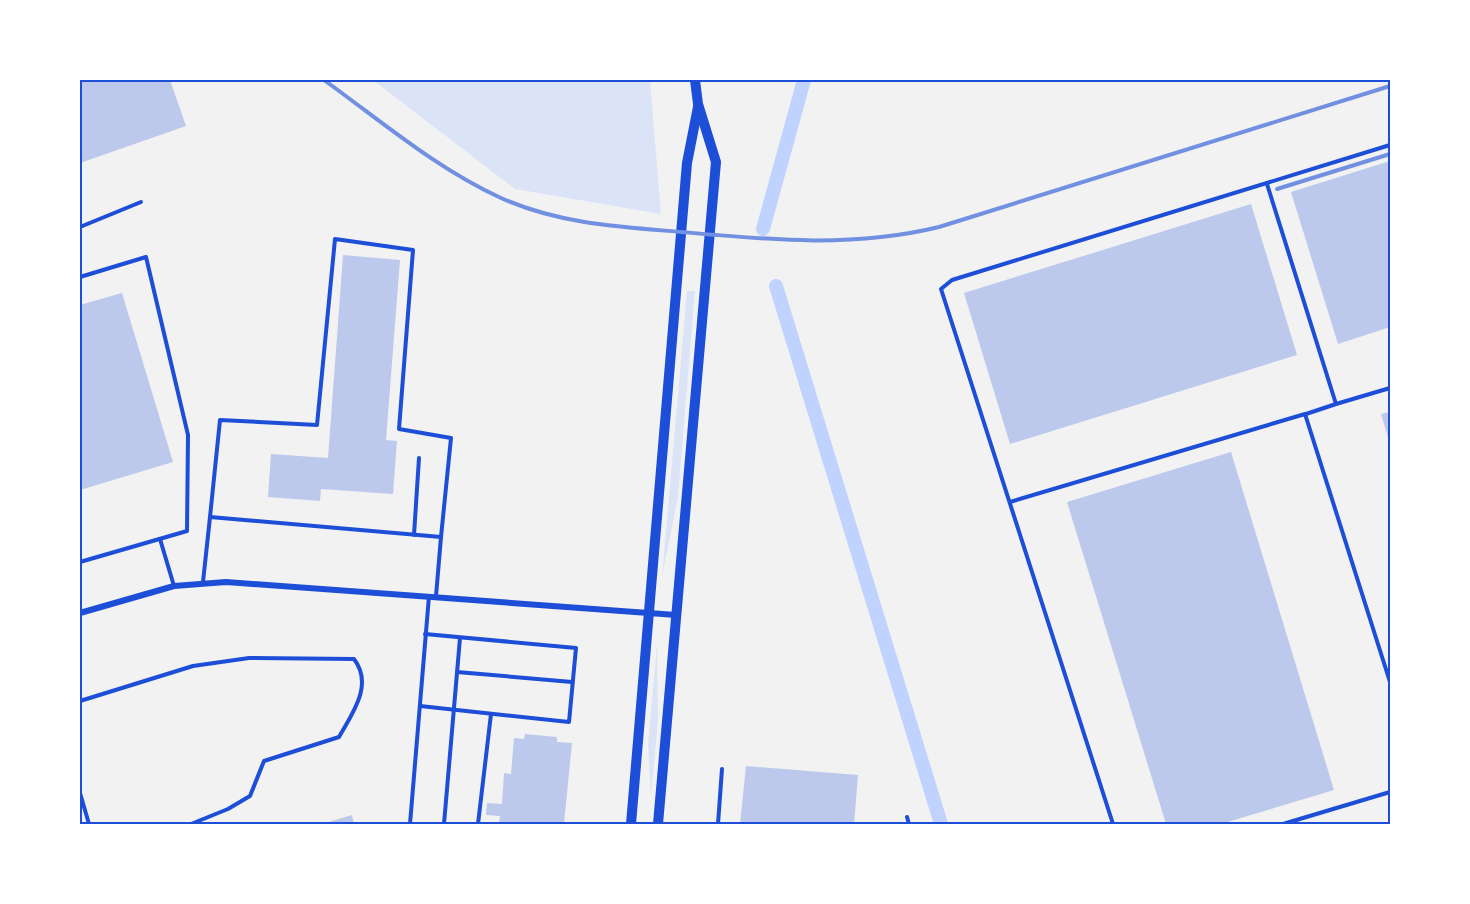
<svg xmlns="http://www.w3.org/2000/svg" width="1470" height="904" viewBox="0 0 1470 904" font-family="Cabin,sans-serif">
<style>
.green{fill:#dbe4f7}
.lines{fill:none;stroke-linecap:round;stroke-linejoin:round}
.canal{stroke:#bfd3fe;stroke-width:14}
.building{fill:#bdc9ec}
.service{stroke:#1d4ed8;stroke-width:4}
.minor{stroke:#1d4ed8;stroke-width:6}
.secondary{stroke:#1d4ed8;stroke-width:10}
.rail{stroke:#7290e2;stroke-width:4}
.neatline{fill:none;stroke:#1d4ed8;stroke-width:2}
</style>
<rect width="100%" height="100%" fill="#f2f2f2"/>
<g class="green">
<path d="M373 80H650L661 214 515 189Z"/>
<path d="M687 291H695L678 497 662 577Z"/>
<path d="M657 645 658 722 651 795 648 744Z"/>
</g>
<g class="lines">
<g class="canal">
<path d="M763 229 804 80"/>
<path d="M776 286 941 824"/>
</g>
</g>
<g class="building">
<path d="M80 80H170L186 126 80 163Z"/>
<path d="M1390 161V327L1338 344 1291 192Z"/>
<path d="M1251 204 1297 355 1010 444 964 293Z"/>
<path d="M343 255 400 260 386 440 397 441 393 494 321 489 320 501 268 497 271 454 328 458Z"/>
<path d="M122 293 173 462 80 490V305Z"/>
<path d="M1390 412V444L1381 414Z"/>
<path d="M1231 452 1334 790 1221 824H1166L1067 502Z"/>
<path d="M525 734 557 737V742L572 743 564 824H499L500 816 486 815 487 803 502 804 504 773 511 774 514 738 524 739Z"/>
<path d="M746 766 858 775 854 824H740Z"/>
<path d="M352 815 354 824H322Z"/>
</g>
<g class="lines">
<g class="service">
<path d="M1267 184 1336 404 1390 388"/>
<path d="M80 227 141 202"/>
<path d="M80 277 146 257 188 435 187 531 80 562"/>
<path d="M1306 414 1336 404"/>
<path d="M1010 502 1305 414 1390 682"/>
<path d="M210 517 220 420 317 425 335 239 413 250 399 429 451 438 441 537"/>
<path d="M414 535 419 458"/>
<path d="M160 539 174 586"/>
<path d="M203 582 210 517 441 537 436 596"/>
<path d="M457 672 572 682"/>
<path d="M80 701 193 666 249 658 354 659C374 685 352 714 339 737L264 761 250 796 228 809 191 824"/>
<path d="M420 706 569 722 576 648 425 634"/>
<path d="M80 793 89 824"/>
<path d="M907 817 909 824"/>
<path d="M410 824 429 596"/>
<path d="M444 824 460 638"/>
<path d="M478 824 491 714"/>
<path d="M718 824 722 769"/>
<path d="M1113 824 941 289 952 280 1390 145"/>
<path d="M1283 824 1390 792"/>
</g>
<path class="minor" d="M80 613 174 586 226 582 676 615"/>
<g class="secondary">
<path d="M631 824 687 163 698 107"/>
<path d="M658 824 716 162 698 104 695 80"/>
</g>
<g class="rail">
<path d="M324 80C381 121 437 169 501 198 559 224 620 227 682 232 770 240 853 248 939 227L1390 86"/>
<path d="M1277 189 1390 154"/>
</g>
</g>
<rect width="1470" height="904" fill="none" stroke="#ffffff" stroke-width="162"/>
<rect x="81" y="81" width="1308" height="742" class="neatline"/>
</svg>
